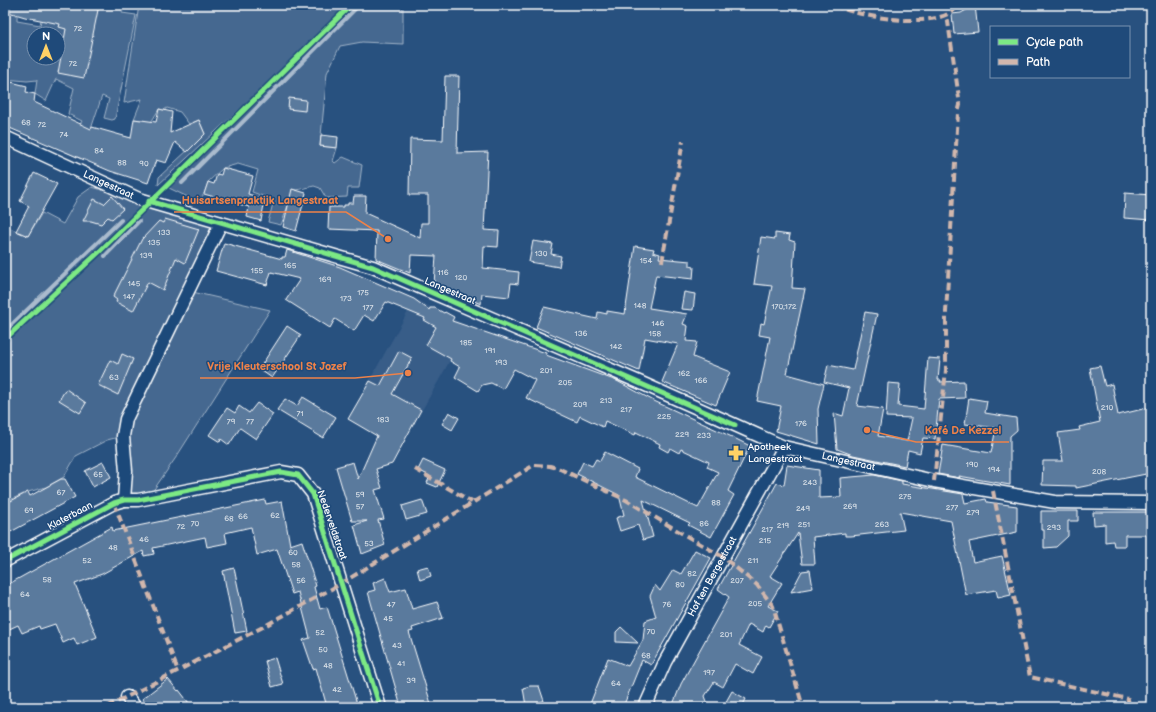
<svg xmlns="http://www.w3.org/2000/svg" width="1156" height="712" viewBox="0 0 1156 712" font-family="'Balsamiq Sans',sans-serif">
<style>
.built{fill:#375d88}
.green{fill:#446890;stroke:#a2b4c8;fill-rule:evenodd}
.lines{fill:none;stroke-linecap:round;stroke-linejoin:round}
.stream{stroke:#aabbcd;stroke-width:4}
.building{fill:#5a7a9d;stroke:#fff}
.street-casing{stroke:#fff;stroke-width:15}
.street{stroke:#1f4a7a;stroke-width:12}
.quiet{stroke:#d1b7ad;stroke-width:4;stroke-dasharray:8 4;stroke-linecap:butt}
.cycleway-casing{stroke:#1f4a7a;stroke-width:8}
.cycleway{stroke:#7ce984;stroke-width:5}
.labels{text-anchor:middle;dominant-baseline:central;stroke-width:3;stroke-linejoin:round;paint-order:stroke}
.number-label{font-size:8px;fill:#d6dee6}
.street-label{font-size:10px;fill:#fff;stroke:#1f4a7a}
.poi-label{font-size:10px;fill:#fff;stroke:#1f4a7a;text-anchor:start}
.leader{fill:none;stroke:#ee8249;stroke-width:1.5}
.callout-dot{fill:#ee8249;stroke:#1f4a7a;stroke-width:1.5}
.callout-label{font-size:11px;text-anchor:middle;font-weight:bold;fill:#ee8249;stroke:#1f4a7a;stroke-width:3;stroke-linejoin:round;paint-order:stroke}
</style>
<rect width="100%" height="100%" fill="#28517f"/>
<filter id="ink" filterUnits="userSpaceOnUse"><feTurbulence type="fractalNoise" baseFrequency=".025" numOctaves="2"/><feDisplacementMap in="SourceGraphic" scale="8" xChannelSelector="R" yChannelSelector="G"/><feConvolveMatrix kernelMatrix="1 2 1 2 8 2 1 2 1" color-interpolation-filters="sRGB"/></filter>
<g filter="url(#ink)">
<path class="built" d="M415 299 469 327 400 449 348 419Z"/>
<g class="green">
<path d="M5 5 17 14V21L40 25 41 20 74 5 99 9 103 5H123L122 13 136 15 115 119 112 120 104 118 109 99 102 96 81 159 64 151 82 121 68 114 74 88 56 79 46 101 35 94 37 80 27 81 5 79ZM34 34H58V58H34Z"/>
<path d="M139 5H399L403 8V44L362 42 340 46 327 73 320 146 337 148 333 161 335 163 343 157 362 165 359 188H348L347 197 326 198 320 188 314 186 293 191 281 225 268 222 274 200 252 192 258 170 238 164 223 168 208 182 204 194 198 202 169 188 342 14 158 185 159 177 205 134 199 120 189 124 180 112 167 108 164 110 159 109 150 124 142 120 134 119 142 99 124 103Z"/>
<path d="M92 187 221 223 188 291 270 310 177 456 148 498 124 500 123 436 107 440 76 456 64 477 46 487 28 492 5 502V237L10 228 28 236 42 213 63 224 78 197Z"/>
</g>
<g class="lines">
<g class="stream">
<path d="M182 183 359 5"/>
<path d="M105 256 139 221"/>
<path d="M5 331 121 220"/>
</g>
</g>
<g class="building">
<path d="M5 5H99L84 78 58 73 66 29 59 27 60 24 25 17 5 11Z"/>
<path d="M975 5 978 32 954 34 952 14 961 13Z"/>
<path d="M445 76H459L457 153 488 152 484 230 499 231 498 247 484 246 483 268 519 272 518 284 511 283 509 297 482 294 481 304 434 284 436 256 411 255 410 273 376 259 377 231 328 229 329 207H344V205H348V203H353L354 196H366L365 213 420 238 421 223H428V195H409L410 139 443 140Z"/>
<path d="M11 82 27 86 26 92 35 94 34 102 91 129 92 127 131 138 134 119 156 122 159 109 172 112 170 133 199 120 205 134 187 152 175 142 166 163 156 160 148 183 110 171 5 126V83L10 85Z"/>
<path d="M289 98 306 100 305 111 288 109Z"/>
<path d="M321 135 338 137 337 148 320 146Z"/>
<path d="M223 168 253 176 248 194 265 199 261 221 247 217 249 207 204 194 208 182 214 184 217 174 221 175Z"/>
<path d="M34 173 57 184 28 236 16 231 29 206 20 201Z"/>
<path d="M292 189 306 193 296 231 283 227Z"/>
<path d="M1125 193 1151 195V220L1124 218Z"/>
<path d="M112 196 123 209 112 219 108 217 101 224 91 221H83L94 199 104 204Z"/>
<path d="M165 219 199 229 185 263 176 258 163 290 148 282 133 311 116 302 117 300 113 297 142 239 159 221 163 223Z"/>
<path d="M775 233 790 235 789 240 795 242 792 288 805 289 787 374 824 384 818 409 819 444 776 431 781 406 757 401 770 337 759 335 761 323 764 324 772 286 754 284 761 237 775 239Z"/>
<path d="M533 241 553 244 551 254 561 256 559 267 529 262Z"/>
<path d="M224 243 282 259V257H285L287 250 340 267 414 299 429 310 430 308H435L444 313 445 312 454 317 452 321 546 353V355L617 381 654 401 732 437 750 446 728 491 734 495 711 537 688 525 690 523 643 500 653 537 643 540 638 525 620 531 616 518 624 515 619 495 577 474 583 462 592 466 596 459 600 461 605 452 638 469 635 477 698 508 718 472 707 467 709 462 681 449 679 453 670 448 668 452 659 447 660 444 636 432 635 435 605 421 603 427 580 416 577 422 526 398 535 380 514 369 503 389 491 383 482 385 478 391 455 377 460 367 450 361 451 359 426 345 436 327 424 320 425 318 386 302 374 321 364 315 354 331 335 319 330 328 286 300 300 279 271 272 267 285 216 271Z"/>
<path d="M635 246 654 249 653 252 660 254 659 258 690 261V266L694 267 693 279 656 275 649 308 687 314 683 324 688 326 686 341 697 342 693 357 730 372 716 405 662 382 678 344 645 338 639 371 536 327 544 307 597 319 598 312 607 314V311L625 314Z"/>
<path d="M684 292 695 294 693 310 681 309Z"/>
<path d="M865 312 877 314 857 406 883 409 878 436 907 441 912 418 886 417 888 383 900 384 898 406 924 409 928 358 940 359 938 380H941L940 382 964 381 965 398 939 399 935 439 923 438 920 453 908 450 905 466 853 455 837 449 834 413 843 416 849 388 824 382 828 365 853 370Z"/>
<path d="M287 326 301 335 272 378 259 369Z"/>
<path d="M399 351 412 358 392 394 421 410 392 464 376 469 382 488 375 490 384 519 378 520 385 545 362 554 354 525 367 521H352L336 467 353 462 358 479 377 436 348 419 370 381 380 386Z"/>
<path d="M122 354 133 359 118 395 98 385 110 360 118 364Z"/>
<path d="M1100 366 1105 386 1112 384 1118 415 1151 407V473L1076 488V486L1042 485 1043 461H1063L1058 433 1080 430 1079 427 1100 422 1090 368Z"/>
<path d="M66 389 86 403 80 413 59 400Z"/>
<path d="M303 397 336 417 323 438 277 410 285 399 297 406Z"/>
<path d="M969 398 987 401 985 413 1016 418 1017 430 1010 436V485L959 476 960 478 938 474 943 445 991 453 996 428 965 424Z"/>
<path d="M257 403 273 414 256 439 240 428 229 445 221 439 220 442 209 435 227 408 235 413 239 406 249 413Z"/>
<path d="M449 412 459 418 452 430 442 424Z"/>
<path d="M423 460 445 470 437 487 427 483 430 476 418 470Z"/>
<path d="M103 462 111 477 93 487 85 471Z"/>
<path d="M787 465 819 470V498L841 497 840 478 874 475 902 481V484L963 494 965 503 986 499 987 502 1017 506V532L969 542 973 562 1002 556 1011 595 998 598 996 590 966 595 951 521 900 512 904 530 851 536H845V533L813 537 815 564H802L798 533 770 576 782 583 768 606 778 611 769 627 766 625 763 632 749 624 739 645 762 657 753 674 735 664 723 687 714 682 705 696 709 707H672L681 684 729 597 718 589 777 483 784 485Z"/>
<path d="M61 479H65L75 497 5 535V504L28 492 30 496Z"/>
<path d="M265 500 266 504 282 501 290 545 302 541 316 586 314 587 320 609 327 607 358 707H327L316 668 313 669 303 640 310 638 298 592 292 594 277 549 257 555 251 527 225 533 227 543 207 547 205 537 153 548 154 554 144 556 143 551 102 574 75 584 97 637 77 645 74 638 63 643 55 624 40 629 39 626 22 633 18 625 5 631V586L112 527 113 531Z"/>
<path d="M422 500 427 514 406 520 402 506Z"/>
<path d="M1041 511H1078V521H1068V536L1056 547 1044 548V530H1041Z"/>
<path d="M1093 512H1151V535H1125V546H1114L1113 541 1105 542V524L1094 525Z"/>
<path d="M695 550 711 558 651 665 642 660 623 707H597L590 704 608 658 628 666 643 640 645 621 656 617 650 596 655 585 660 591 673 570 681 574Z"/>
<path d="M428 566 431 576 420 580 417 569Z"/>
<path d="M234 568 247 631 235 633 223 571Z"/>
<path d="M810 570 813 588 791 592 802 571Z"/>
<path d="M385 578 390 592 406 588 412 609 437 602 443 618 412 628 413 631 409 632 432 707H401L368 592 375 590 373 583Z"/>
<path d="M621 627 638 643 616 642V632Z"/>
<path d="M275 658 283 684 272 687 265 661Z"/>
<path d="M168 679 178 691 179 690 192 707H148L142 699Z"/>
<path d="M530 686H539L544 701 526 706 523 688Z"/>
<path d="M732 691 746 699 742 707H723Z"/>
</g>
<g class="lines">
<g class="street-casing">
<g id="street">
<path id="s1" d="M5 137 139 199 373 267 639 382 784 447 934 481 1055 502 1151 503"/>
<path d="M124 500 126 471 123 436 126 419 221 223"/>
<path d="M5 561 114 503 124 500H138L281 472 298 475 313 494 380 707"/>
<path d="M127 697 135 707"/>
<path id="s2" d="M645 707 665 662 784 447"/>
</g>
</g>
<use href="#street" class="street"/>
<g class="quiet">
<path d="M834 5C859 17 922 27 948 14 952 12 956 8 960 5"/>
<path d="M662 262 683 141"/>
<path d="M415 469 472 502"/>
<path d="M934 481 946 370V312L958 113 960 105 947 15"/>
<path d="M993 491 1030 677 1128 699 1129 707"/>
<path d="M114 503 178 671"/>
<path d="M107 707 261 628 342 583 534 465 550 466 560 469 626 500 690 538 723 557 757 585 773 606 803 707"/>
</g>
<g class="cycleway-casing">
<g id="cycleway">
<path d="M149 201 373 267 735 425"/>
<path d="M5 339 99 252 351 5"/>
<path d="M5 561 114 503 124 500H138L281 472 298 475 313 494 380 707"/>
</g>
</g>
<use href="#cycleway" class="cycleway"/>
</g>
</g>
<defs>
<g id="pharmacy-bare" transform="scale(1.2)"><path d="M-2-6h4v4h4v4h-4v4h-4v-4h-4v-4h4Z" fill="#ffd166" stroke="#1f4a7a" stroke-width="2.5" paint-order="stroke"/></g>
</defs>
<g fill-rule="evenodd">
<use href="#pharmacy-bare" x="736" y="453"/>
</g>
<g class="labels">
<g class="number-label">
<text x="78" y="28">72</text>
<text x="73" y="63">72</text>
<text x="26" y="122">68</text>
<text x="42" y="124">72</text>
<text x="64" y="134">74</text>
<text x="99" y="150">84</text>
<text x="122" y="162">88</text>
<text x="144" y="163">90</text>
<text x="164" y="232">133</text>
<text x="154" y="242">135</text>
<text x="541" y="253">130</text>
<text x="146" y="255">139</text>
<text x="646" y="260">154</text>
<text x="290" y="265">165</text>
<text x="257" y="270">155</text>
<text x="443" y="272">116</text>
<text x="461" y="277">120</text>
<text x="325" y="279">169</text>
<text x="134" y="283">145</text>
<text x="363" y="292">175</text>
<text x="129" y="296">147</text>
<text x="346" y="298">173</text>
<text x="640" y="305">148</text>
<text x="784" y="306">170;172</text>
<text x="368" y="307">177</text>
<text x="658" y="323">146</text>
<text x="581" y="333">136</text>
<text x="655" y="333">158</text>
<text x="466" y="342">185</text>
<text x="616" y="346">142</text>
<text x="490" y="350">191</text>
<text x="501" y="362">193</text>
<text x="546" y="370">201</text>
<text x="684" y="373">162</text>
<text x="114" y="377">63</text>
<text x="701" y="380">166</text>
<text x="565" y="382">205</text>
<text x="606" y="400">213</text>
<text x="580" y="404">209</text>
<text x="1107" y="407">210</text>
<text x="626" y="409">217</text>
<text x="300" y="413">71</text>
<text x="664" y="416">225</text>
<text x="383" y="419">183</text>
<text x="231" y="421">79</text>
<text x="250" y="421">77</text>
<text x="801" y="423">176</text>
<text x="682" y="434">229</text>
<text x="704" y="435">233</text>
<text x="972" y="464">190</text>
<text x="994" y="469">194</text>
<text x="1099" y="471">208</text>
<text x="98" y="474">65</text>
<text x="810" y="482">243</text>
<text x="61" y="492">67</text>
<text x="360" y="494">59</text>
<text x="905" y="496">275</text>
<text x="716" y="502">88</text>
<text x="360" y="506">57</text>
<text x="850" y="506">269</text>
<text x="952" y="507">277</text>
<text x="803" y="508">249</text>
<text x="29" y="510">69</text>
<text x="973" y="512">279</text>
<text x="275" y="515">62</text>
<text x="243" y="516">66</text>
<text x="229" y="518">68</text>
<text x="195" y="523">70</text>
<text x="704" y="523">86</text>
<text x="804" y="524">251</text>
<text x="882" y="524">263</text>
<text x="783" y="525">219</text>
<text x="181" y="526">72</text>
<text x="1054" y="527">293</text>
<text x="767" y="529">217</text>
<text x="144" y="539">46</text>
<text x="765" y="540">215</text>
<text x="369" y="543">53</text>
<text x="113" y="547">48</text>
<text x="293" y="552">60</text>
<text x="87" y="560">52</text>
<text x="753" y="560">211</text>
<text x="296" y="564">58</text>
<text x="692" y="573">82</text>
<text x="47" y="579">58</text>
<text x="301" y="580">56</text>
<text x="737" y="580">207</text>
<text x="680" y="584">80</text>
<text x="25" y="594">64</text>
<text x="755" y="603">205</text>
<text x="391" y="604">47</text>
<text x="667" y="604">76</text>
<text x="388" y="618">45</text>
<text x="651" y="631">70</text>
<text x="320" y="632">52</text>
<text x="726" y="634">201</text>
<text x="397" y="645">43</text>
<text x="323" y="649">50</text>
<text x="646" y="655">68</text>
<text x="401" y="663">41</text>
<text x="328" y="665">48</text>
<text x="709" y="672">197</text>
<text x="411" y="680">39</text>
<text x="616" y="683">64</text>
<text x="337" y="689">42</text>
</g>
<g class="street-label">
<text stroke="none"><textPath href="#s1" startOffset="114">Langestraat</textPath></text>
<text transform="translate(450 291) rotate(23)">Langestraat</text>
<text stroke="none"><textPath href="#s1" startOffset="906">Langestraat</textPath></text>
<text transform="translate(70 516) rotate(-28)">Klaterbaan</text>
<text transform="translate(332 525) rotate(71)">Nederveldstraat</text>
<text stroke="none"><textPath href="#s2" startOffset="147">Hof ten Bergestraat</textPath></text>
</g>
<g class="poi-label">
<text x="748" y="447">Apotheek<tspan x="748" dy="12">Langestraat</tspan></text>
</g>
</g>
<path class="leader" d="M388 239L346 212H174M408 373L355 378H200M867 430L916 442H1009"/>
<g class="callout-dot">
<circle cx="388" cy="239" r="4"/>
<circle cx="408" cy="373" r="4"/>
<circle cx="867" cy="430" r="4"/>
</g>
<g class="callout-label">
<text x="260" y="204">Huisartsenpraktijk Langestraat</text>
<text x="277" y="370">Vrije Kleuterschool St Jozef</text>
<text x="963" y="434">Kafé De Kezzel</text>
</g>
<rect width="1156" height="712" fill="none" stroke="#1f4a7a" stroke-width="20"/>
<rect x="10" y="10" width="1136" height="692" fill="none" stroke="#fff" stroke-width="1.5" filter="url(#ink)"/>
<rect x="990" y="26" width="140" height="52" fill="#1f4a7a" stroke="#7992af"/>
<rect x="998" y="39" width="20" height="6" fill="#7ce984" stroke="#7992af"/>
<text x="1026" y="46" font-size="12" fill="#ffffff">Cycle path</text>
<rect x="998" y="59" width="20" height="6" fill="#d1b7ad" stroke="#7992af"/>
<text x="1026" y="66" font-size="12" fill="#ffffff">Path</text>
<g transform="translate(46 46)"><circle r="19" fill="#1f4a7a" stroke="#7992af"/>
<path d="M0-3L7 15L0 10L-7 15Z" fill="#ffd166"/>
<text y="-6" font-size="11" font-weight="bold" text-anchor="middle" fill="#ffffff">N</text>
</g>
</svg>
